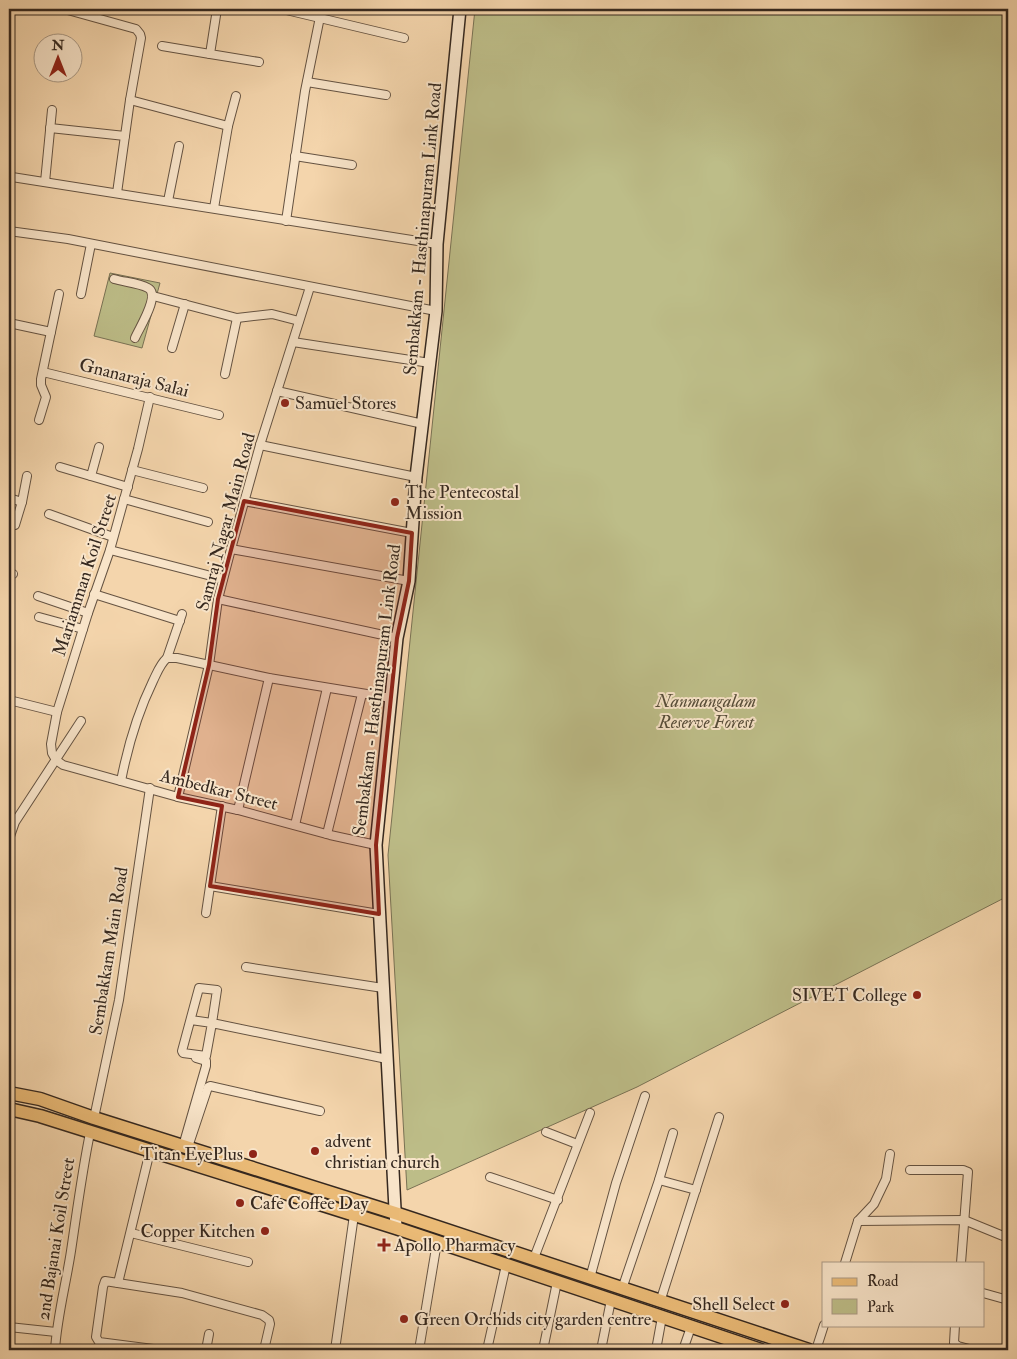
<svg xmlns="http://www.w3.org/2000/svg" width="1017" height="1359" viewBox="0 0 1017 1359" font-family="'IM FELL Double Pica',serif">
<style>
.green{fill:#bdbd88;stroke:#797254}
.lines{fill:none;stroke-linecap:round;stroke-linejoin:round}
.street-casing{stroke:#655342;stroke-width:10}
.secondary-casing{stroke:#35281f;stroke-width:14}
.primary-casing{stroke:#35281f;stroke-width:15}
.street{stroke:#f8e4c9;stroke-width:8}
.secondary{stroke:#f8e4c9;stroke-width:11}
.primary{stroke:#eaba76;stroke-width:12}
.marked{fill:#8f2418;fill-opacity:0.2;stroke:#8f2418;stroke-width:4;stroke-linejoin:round}
.poi-dot{fill:#8f2418;stroke:#f8e4c9;stroke-width:2}
.labels{text-anchor:middle;dominant-baseline:central;stroke-width:4;stroke-linejoin:round;paint-order:stroke}
.street-label{font-size:18px;fill:#35281f;stroke:#f8e4c9}
.poi-label{font-size:18px;fill:#35281f;stroke:#f8e4c9;text-anchor:start}
.park-label{font-size:18px;font-style:italic;fill:#574d39;stroke:#f8e4c9}
</style>
<rect width="100%" height="100%" fill="#f4d5ac"/>
<filter id="stains"><feTurbulence type="fractalNoise" baseFrequency=".004" numOctaves="4"/><feColorMatrix values="0 0 0 0 .2 0 0 0 0 .09 0 0 0 0 .02 0 0 0 .5 -.17"/></filter>
<radialGradient id="worn" r=".72"><stop offset=".6" stop-color="#630" stop-opacity="0"/><stop offset="1" stop-color="#630" stop-opacity=".3"/></radialGradient>
<g class="green">
<path d="M475 9H1008V896L637 1087 407 1190 388 855Z"/>
<path d="M110 273 160 283 142 348 94 336Z"/>
</g>
<g class="lines">
<g class="street-casing">
<g id="street">
<path d="M64 9 136 29 140 34 141 38 130 100 117 193"/>
<path d="M217 9 210 54 259 62"/>
<path d="M282 9 404 38"/>
<path d="M162 46 210 54"/>
<path d="M307 82 386 95"/>
<path d="M130 100 228 126"/>
<path d="M50 128 125 136"/>
<path d="M295 156 352 165"/>
<path d="M12 177 437 244"/>
<path d="M45 182 52 110"/>
<path d="M168 201 179 146"/>
<path d="M214 208 228 126 236 96"/>
<path d="M286 221 305 91 320 17"/>
<path d="M9 231 68 239 436 311"/>
<path d="M114 279C124 282 139 283 148 288 161 295 139 328 135 338"/>
<path d="M81 294 91 244"/>
<path d="M153 296 237 318 272 314 299 321"/>
<path d="M9 323 51 332"/>
<path d="M293 342 430 363"/>
<path d="M172 348 185 304"/>
<path d="M43 372 219 415"/>
<path d="M225 374 237 318"/>
<path d="M277 391 423 424"/>
<path d="M39 420 46 397 41 385V379L59 294"/>
<path d="M260 445 416 477"/>
<path d="M60 467 128 487"/>
<path d="M132 470 203 488"/>
<path d="M91 476 99 447"/>
<path d="M9 498 22 502"/>
<path d="M124 499 208 522"/>
<path d="M244 501 412 533"/>
<path d="M49 514 113 537"/>
<path d="M15 525 22 502 27 476"/>
<path d="M231 549 409 581"/>
<path d="M110 550 223 579"/>
<path d="M9 573 13 574"/>
<path d="M94 594 180 621"/>
<path d="M38 596 88 613"/>
<path d="M218 599 397 638"/>
<path d="M39 617 83 629"/>
<path d="M167 658 182 614"/>
<path d="M9 700 57 712"/>
<path d="M56 760 52 753 51 744 57 712 88 613 110 550 138 449 150 397"/>
<path d="M56 760 63 765 178 797 238 810 330 835 376 845"/>
<path d="M121 781C128 745 137 714 153 681 157 673 160 664 167 658H177L269 678 391 698"/>
<path d="M178 797 209 665 218 599 231 549 260 445 310 287"/>
<path d="M238 810 269 678"/>
<path d="M295 825 327 688"/>
<path d="M327 834 362 694"/>
<path d="M9 839 15 822 81 721"/>
<path d="M210 886 379 914"/>
<path d="M206 913 222 806"/>
<path d="M246 967 383 988"/>
<path d="M191 1020 212 1023 217 990 199 988 182 1051 183 1053 206 1056 212 1023 387 1059"/>
<path d="M94 1118 119 1000 150 788"/>
<path d="M546 1132 577 1144"/>
<path d="M183 1146 206 1066V1061L196 1058"/>
<path d="M188 1147 208 1087 210 1086 320 1111"/>
<path d="M910 1170H963L968 1172 961 1263"/>
<path d="M490 1177 558 1200"/>
<path d="M659 1180 696 1190"/>
<path d="M858 1221 964 1220 1008 1238"/>
<path d="M131 1233 248 1262"/>
<path d="M534 1258 590 1113"/>
<path d="M845 1263 858 1221 874 1204 886 1179 890 1154"/>
<path d="M590 1278 616 1183 645 1096"/>
<path d="M118 1283 150 1151"/>
<path d="M622 1289 659 1180 673 1133"/>
<path d="M983 1293 1008 1300"/>
<path d="M660 1302 719 1117"/>
<path d="M955 1325 954 1343 958 1346 973 1350"/>
<path d="M9 1327 56 1332"/>
<path d="M55 1350C57 1317 66 1284 71 1251 77 1211 82 1172 90 1133"/>
<path d="M161 1350 99 1342 96 1337 103 1287 105 1281 182 1293 262 1315 269 1320 270 1324 264 1350"/>
<path d="M206 1350 209 1334"/>
<path d="M335 1350 354 1215"/>
<path d="M419 1350 437 1242"/>
<path d="M487 1350 506 1265"/>
<path d="M543 1350 557 1282"/>
<path d="M601 1350 611 1300"/>
<path d="M656 1350 662 1317"/>
<path d="M683 1350 691 1327"/>
<path d="M816 1350 824 1325"/>
</g>
</g>
<g class="secondary-casing">
<path id="secondary" d="M396 1228 376 845 397 638 409 581 416 477 436 311 437 244 460 9"/>
</g>
<g class="primary-casing">
<g id="primary">
<path d="M9 1093 40 1099 94 1118 395 1213 809 1350"/>
<path d="M9 1109 40 1116 396 1228 761 1350"/>
</g>
</g>
<use href="#street" class="street"/>
<use href="#secondary" class="secondary"/>
<use href="#primary" class="primary"/>
</g>
<path class="marked" d="M244 501 412 533 409 581 397 638 376 845 379 914 210 886 222 806 178 797 209 665 218 599Z"/>
<g class="poi-dot">
<circle cx="285" cy="403" r="5"/>
<circle cx="395" cy="502" r="5"/>
<circle cx="917" cy="995" r="5"/>
<circle cx="315" cy="1151" r="5"/>
<circle cx="253" cy="1154" r="5"/>
<circle cx="240" cy="1203" r="5"/>
<circle cx="265" cy="1231" r="5"/>
<path d="M381.5 1237.5h5v5h5v5h-5v5h-5v-5h-5v-5h5z"/>
<circle cx="785" cy="1304" r="5"/>
<circle cx="404" cy="1319" r="5"/>
</g>
<g class="labels">
<g class="street-label">
<text transform="translate(423 229) rotate(-85)">Sembakkam - Hasthinapuram Link Road</text>
<text transform="translate(134 378) rotate(14)">Gnanaraja Salai</text>
<text transform="translate(226 522) rotate(-75)">Samraj Nagar Main Road</text>
<text transform="translate(85 575) rotate(-72)">Mariamman Koil Street</text>
<text transform="translate(377 690) rotate(-83)">Sembakkam - Hasthinapuram Link Road</text>
<text transform="translate(219 790) rotate(14)">Ambedkar Street</text>
<text transform="translate(109 951) rotate(-81)">Sembakkam Main Road</text>
<text transform="translate(56 1239) rotate(-81)">2nd Bajanai Koil Street</text>
</g>
<g class="poi-label">
<text x="295" y="403">Samuel Stores</text>
<text x="405" y="492">The Pentecostal<tspan x="405" dy="21">Mission</tspan></text>
<text x="907" y="995" text-anchor="end">SIVET College</text>
<text x="325" y="1141">advent<tspan x="325" dy="21">christian church</tspan></text>
<text x="243" y="1154" text-anchor="end">Titan EyePlus</text>
<text x="250" y="1203">Cafe Coffee Day</text>
<text x="255" y="1231" text-anchor="end">Copper Kitchen</text>
<text x="394" y="1245">Apollo Pharmacy</text>
<text x="775" y="1304" text-anchor="end">Shell Select</text>
<text x="414" y="1319">Green Orchids city garden centre</text>
</g>
<g class="park-label">
<text x="706" y="701">Nanmangalam<tspan x="706" dy="21">Reserve Forest</tspan></text>
</g>
</g>
<rect width="1017" height="1359" fill="none" stroke="#f4d5ac" stroke-width="30"/>
<rect x="10" y="10" width="997" height="1339" fill="none" stroke="#35281f" stroke-width="2.5"/>
<rect x="15" y="15" width="987" height="1329" fill="none" stroke="#35281f"/>
<rect x="822" y="1262" width="162" height="65" fill="#f8e4c9" stroke="#aa9985"/>
<rect x="832" y="1278" width="25" height="8" fill="#eaba76" stroke="#aa9985"/>
<text x="867" y="1286" font-size="15" fill="#35281f">Road</text>
<rect x="832" y="1299" width="25" height="15" fill="#bdbd88" stroke="#aa9985"/>
<text x="867" y="1312" font-size="15" fill="#35281f">Park</text>
<g transform="translate(58 58)"><circle r="24" fill="#f8e4c9" stroke="#aa9985"/>
<path d="M0-4L9 19L0 12L-9 19Z" fill="#8f2418"/>
<text y="-8" font-size="14" font-weight="bold" text-anchor="middle" fill="#35281f">N</text>
</g>
<rect width="100%" height="100%" filter="url(#stains)"/>
<rect width="100%" height="100%" fill="url(#worn)"/>
</svg>
